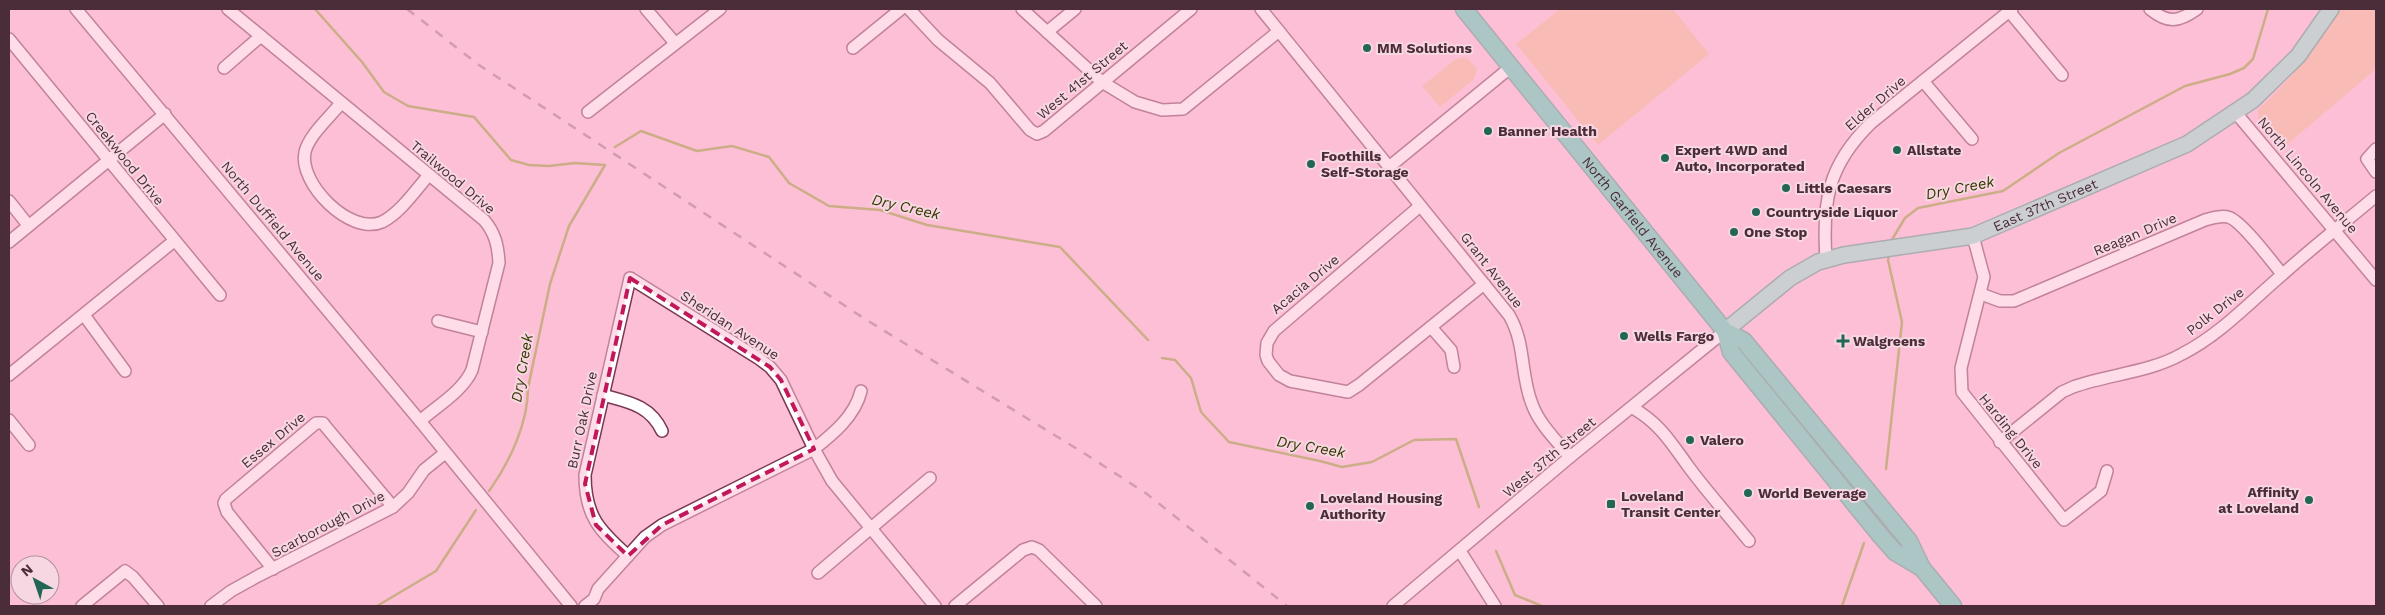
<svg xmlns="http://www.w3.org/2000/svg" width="2385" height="615" viewBox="0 0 2385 615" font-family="'Work Sans',sans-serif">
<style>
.green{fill:#f2b791}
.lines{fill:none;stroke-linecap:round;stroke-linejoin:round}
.stream{stroke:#8e9828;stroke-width:2.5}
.minor-casing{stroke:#783854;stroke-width:14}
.major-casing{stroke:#489686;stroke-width:18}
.highway-casing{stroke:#489686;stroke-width:19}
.minor{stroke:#fff;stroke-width:11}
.major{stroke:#91e2cf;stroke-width:15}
.highway{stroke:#47ceaf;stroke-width:16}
.rail{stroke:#9d7081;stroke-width:2.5;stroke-dasharray:9 9;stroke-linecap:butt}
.marked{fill:none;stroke:#c2185b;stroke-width:4;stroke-dasharray:10 6;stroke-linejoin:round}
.poi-dot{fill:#236656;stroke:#f6d7e2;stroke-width:2}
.labels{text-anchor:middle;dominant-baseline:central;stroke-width:4;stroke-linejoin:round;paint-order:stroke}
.poi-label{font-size:14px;font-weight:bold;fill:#4b2d39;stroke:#f6d7e2;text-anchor:start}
.street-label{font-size:14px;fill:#4b2d39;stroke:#f6d7e2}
.water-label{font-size:15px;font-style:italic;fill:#363a00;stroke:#f6d7e2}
</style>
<rect width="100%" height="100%" fill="#fdbfd6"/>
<g class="green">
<path d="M1560 9H1673L1709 54 1598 145 1516 44Z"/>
<path d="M2341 9H2376V69L2282 149 2258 119V110C2291 80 2317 47 2341 9Z"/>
<path d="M1466 57 1477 69 1474 79 1440 107 1422 86 1456 59Z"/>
</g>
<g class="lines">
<g class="stream">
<path d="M315 9 362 62 384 92 408 106 474 117 511 160 529 165 549 166 575 163 605 165 569 226 550 284 528 388C528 424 509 463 489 491"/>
<path d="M615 147 641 131 697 151 732 146 769 157 789 183 829 206 880 210 927 225 1060 247 1148 340"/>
<path d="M1890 243 1905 218 1918 208 2003 191 2059 153 2185 86 2230 74 2244 68 2253 59 2268 9"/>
<path d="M1162 358 1175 360 1191 378 1201 412 1229 442 1320 461 1342 467 1372 462 1414 440 1456 439 1479 507"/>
<path d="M1886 469 1902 322 1888 260 1889 253"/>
<path d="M1496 551 1515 595 1542 606"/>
<path d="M377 606 436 571 476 510"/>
<path d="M1842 606 1864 543"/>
</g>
<g class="minor-casing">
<g id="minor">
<path d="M76 9 420 421 571 606"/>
<path d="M228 9 484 220C495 233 498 245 499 263L472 370C463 391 437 406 420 421"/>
<path d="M646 9 675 43"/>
<path d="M909 9 938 40 990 83 1030 130 1037 134 1044 131 1191 9"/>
<path d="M1022 9 1102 82 1135 102 1162 110 1183 109 1279 31"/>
<path d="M1261 9 1509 315C1526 344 1520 374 1532 404 1539 424 1557 441 1570 457"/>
<path d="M2150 9C2168 24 2179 22 2197 9"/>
<path d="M2009 11 2062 75"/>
<path d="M1047 32 1075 9"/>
<path d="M9 39 220 295"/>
<path d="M853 48 901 9"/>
<path d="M224 68 261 36"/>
<path d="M1923 81 1972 139"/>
<path d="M341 103C330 117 309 135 305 152 298 183 350 236 382 222 400 213 415 191 428 176"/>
<path d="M588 112 720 9"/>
<path d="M2236 113 2376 280"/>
<path d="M2376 149 2367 159 2376 172"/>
<path d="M1389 167 1511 67"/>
<path d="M9 201 28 225"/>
<path d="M1420 206 1274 331 1267 343 1266 355 1268 361 1279 375 1290 381 1348 392 1359 385 1484 284"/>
<path d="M1973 236 1984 277 1961 368 1962 392 2064 520 2101 491 2107 471"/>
<path d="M9 242 165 114"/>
<path d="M1826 259C1822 201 1828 165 1871 123L2012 9"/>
<path d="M1981 294 2000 301H2014L2205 220C2212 218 2221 215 2228 217 2241 220 2272 262 2282 274"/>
<path d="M84 315 125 371"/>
<path d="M438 321 482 332"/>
<path d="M1431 327 1451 350 1454 367"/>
<path d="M9 375 174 241"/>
<path d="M603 395C628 402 650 405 662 431"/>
<path d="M1633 408C1660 424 1670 441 1688 466 1707 492 1729 516 1749 541"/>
<path d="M9 420 29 445"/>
<path d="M2000 442 2062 392 2073 387C2109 374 2148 373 2182 354 2221 334 2250 302 2283 274 2313 247 2345 222 2376 196"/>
<path d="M1460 551 1495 606"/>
<path d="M628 556C599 530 585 516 585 475L630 278 758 358 770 367 781 380 814 449 832 481 935 606"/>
<path d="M273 569 227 512 224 503 226 499 316 423H323L326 427 393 507"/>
<path d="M818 573 930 478"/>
<path d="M82 606 125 571 133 577 158 606"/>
<path d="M211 606 231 591 258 576 393 507 408 493 424 470 445 453"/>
<path d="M585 606 594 599 598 589 645 537 662 525 814 449C833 434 855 416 861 391"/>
<path d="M955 606 1023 550 1032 547 1039 550 1096 606"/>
<path d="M1393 606 1570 457 1725 331"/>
</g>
</g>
<g class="major-casing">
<g id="major">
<path id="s1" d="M1725 331 1790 278 1818 262 1844 255 1973 236 2187 144 2253 100 2298 56 2331 9"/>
</g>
</g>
<g class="highway-casing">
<g id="highway">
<path id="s2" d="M1464 9 1725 331 1731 352 1880 535 1895 552 1922 568"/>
<path d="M1725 331 1744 341 1909 541 1922 568 1953 606"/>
</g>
</g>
<use href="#minor" class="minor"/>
<use href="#major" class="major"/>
<use href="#highway" class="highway"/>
<path class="rail" d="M407 9 479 65 865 319 1087 455 1147 494 1287 606"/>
</g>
<path d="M0 0H2385V615H0ZM630 278 770 367 781 380 814 449 662 525 628 556 596 525 585 484Z" fill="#fdbfd6" fill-opacity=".55" fill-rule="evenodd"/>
<path class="marked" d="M630 278 770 367 781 380 814 449 662 525 628 556 596 525 585 484Z"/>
<g class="poi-dot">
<circle cx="1367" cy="48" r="5"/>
<circle cx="1488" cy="131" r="5"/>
<circle cx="1897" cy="150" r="5"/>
<circle cx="1665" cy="158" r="5"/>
<circle cx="1311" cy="164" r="5"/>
<circle cx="1786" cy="188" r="5"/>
<circle cx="1756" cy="212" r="5"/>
<circle cx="1734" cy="232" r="5"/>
<circle cx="1624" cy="336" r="5"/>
<path d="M1840.5 333.5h5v5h5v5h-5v5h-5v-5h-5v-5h5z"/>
<circle cx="1690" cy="440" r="5"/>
<circle cx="1748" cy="493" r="5"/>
<circle cx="2309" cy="500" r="5"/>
<rect x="1606" y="499" width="10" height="10" rx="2.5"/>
<circle cx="1310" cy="506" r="5"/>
</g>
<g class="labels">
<g class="poi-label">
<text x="1377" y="48">MM Solutions</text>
<text x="1498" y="131">Banner Health</text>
<text x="1675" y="150">Expert 4WD and<tspan x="1675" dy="16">Auto, Incorporated</tspan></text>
<text x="1907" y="150">Allstate</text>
<text x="1321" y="156">Foothills<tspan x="1321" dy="16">Self-Storage</tspan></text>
<text x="1796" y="188">Little Caesars</text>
<text x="1766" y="212">Countryside Liquor</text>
<text x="1744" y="232">One Stop</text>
<text x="1634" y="336">Wells Fargo</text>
<text x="1853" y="341">Walgreens</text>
<text x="1700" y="440">Valero</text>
<text x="2299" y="492" text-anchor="end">Affinity<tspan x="2299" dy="16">at Loveland</tspan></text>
<text x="1758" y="493">World Beverage</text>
<text x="1621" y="496">Loveland<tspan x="1621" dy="16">Transit Center</tspan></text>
<text x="1320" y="498">Loveland Housing<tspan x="1320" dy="16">Authority</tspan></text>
</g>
<g class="street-label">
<text transform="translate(1082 80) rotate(-40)">West 41st Street</text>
<text transform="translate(1875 103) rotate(-41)">Elder Drive</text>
<text transform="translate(125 158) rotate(51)">Creekwood Drive</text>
<text transform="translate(2308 175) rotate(50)">North Lincoln Avenue</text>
<text transform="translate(453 177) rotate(40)">Trailwood Drive</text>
<text stroke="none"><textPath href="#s1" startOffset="352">East 37th Street</textPath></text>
<text stroke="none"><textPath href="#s2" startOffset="268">North Garfield Avenue</textPath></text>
<text transform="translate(273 221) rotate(50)">North Duffield Avenue</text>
<text transform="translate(2135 234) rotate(-23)">Reagan Drive</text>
<text transform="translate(1492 270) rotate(52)">Grant Avenue</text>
<text transform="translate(1305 284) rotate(-40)">Acacia Drive</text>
<text transform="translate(2215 311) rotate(-38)">Polk Drive</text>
<text transform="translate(730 325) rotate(33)">Sheridan Avenue</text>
<text transform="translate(582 420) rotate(-78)">Burr Oak Drive</text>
<text transform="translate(2011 431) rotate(51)">Harding Drive</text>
<text transform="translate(273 440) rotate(-40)">Essex Drive</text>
<text transform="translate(1549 457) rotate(-40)">West 37th Street</text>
<text transform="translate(328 524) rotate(-28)">Scarborough Drive</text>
</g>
<g class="water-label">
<text transform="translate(1960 188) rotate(-11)">Dry Creek</text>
<text transform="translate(906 207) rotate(13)">Dry Creek</text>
<text transform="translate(522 368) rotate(-80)">Dry Creek</text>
<text transform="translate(1311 447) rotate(10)">Dry Creek</text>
</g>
</g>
<rect width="2385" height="615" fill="none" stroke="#4b2d39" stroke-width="20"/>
<g transform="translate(35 580) rotate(320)"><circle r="24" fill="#f6d7e2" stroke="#b2939e"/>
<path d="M0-4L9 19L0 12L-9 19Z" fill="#236656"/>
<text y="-8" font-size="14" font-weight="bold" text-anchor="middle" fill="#4b2d39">N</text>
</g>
</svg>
